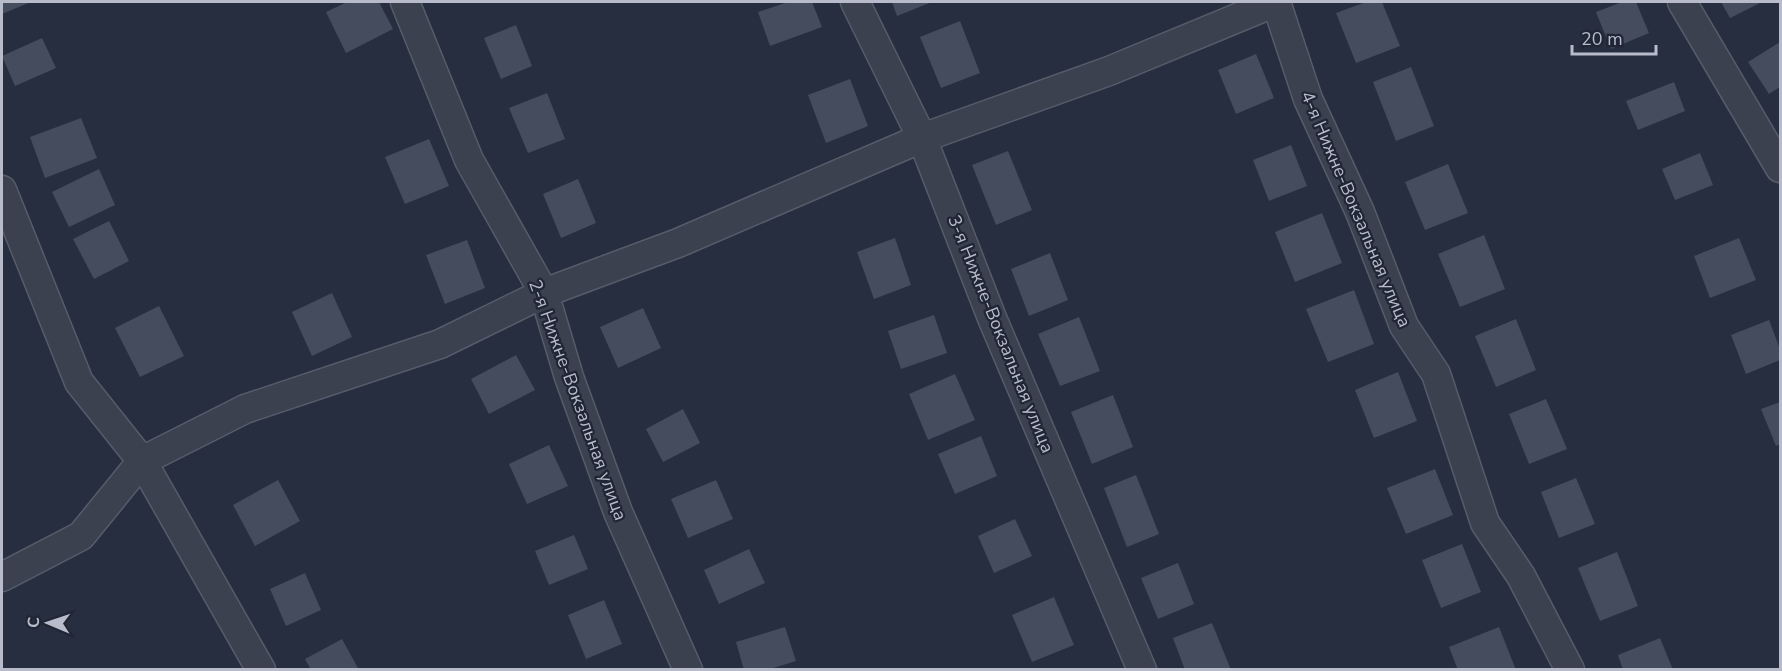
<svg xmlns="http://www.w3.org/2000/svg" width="1782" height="671" viewBox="0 0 1782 671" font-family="'Nunito Sans',sans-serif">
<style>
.building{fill:#444c5e}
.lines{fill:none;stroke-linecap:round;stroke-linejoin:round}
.minor-casing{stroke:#565c6a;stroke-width:31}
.minor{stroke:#3b414f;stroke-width:28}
.labels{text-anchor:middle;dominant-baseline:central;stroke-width:4.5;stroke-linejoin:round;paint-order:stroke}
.street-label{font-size:18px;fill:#b8bcca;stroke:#202635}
</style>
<rect width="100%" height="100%" fill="#272e3f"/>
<g class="building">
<path d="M2 2H31L2 14Z"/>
<path d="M347 2H379L393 29 346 53 326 12Z"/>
<path d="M788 2H812L822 27 770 46 758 12Z"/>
<path d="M892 2H932L897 16Z"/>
<path d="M1366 2H1382L1400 46 1356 63 1336 13Z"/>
<path d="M1622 2H1636L1649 33 1611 49 1596 12Z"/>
<path d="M1721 2H1762L1730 18Z"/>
<path d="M960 21 980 73 941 88 920 37Z"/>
<path d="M516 25 532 66 501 79 484 38Z"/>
<path d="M42 38 56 68 15 86 2 56Z"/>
<path d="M1780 42V87L1769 94 1748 62Z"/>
<path d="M1256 54 1274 98 1236 114 1218 70Z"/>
<path d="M1411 67 1434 126 1396 141 1373 82Z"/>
<path d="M850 79 868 126 826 143 808 95Z"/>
<path d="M1674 82 1685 111 1638 130 1626 101Z"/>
<path d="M547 93 565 139 528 153 509 108Z"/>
<path d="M81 118 97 158 45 178 30 137Z"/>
<path d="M429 139 449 186 405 204 385 157Z"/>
<path d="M1291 145 1307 186 1269 201 1253 160Z"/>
<path d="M1008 151 1032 210 996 225 972 165Z"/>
<path d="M1700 153 1713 185 1675 200 1662 169Z"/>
<path d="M1448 164 1468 213 1425 230 1405 182Z"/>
<path d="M99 169 115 205 69 227 52 192Z"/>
<path d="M578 179 596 223 561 238 543 194Z"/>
<path d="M1322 213 1342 263 1295 282 1275 232Z"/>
<path d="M109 221 129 261 94 279 73 239Z"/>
<path d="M1484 235 1505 289 1460 307 1438 254Z"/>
<path d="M895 238 911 285 874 299 857 252Z"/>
<path d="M1739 238 1756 280 1710 298 1694 256Z"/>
<path d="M467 240 485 288 445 304 426 255Z"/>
<path d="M1050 253 1068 300 1029 316 1011 269Z"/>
<path d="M1354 290 1374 344 1328 362 1306 309Z"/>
<path d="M332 293 352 337 312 356 292 312Z"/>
<path d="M159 306 184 356 140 377 115 328Z"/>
<path d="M643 308 661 348 618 368 600 327Z"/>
<path d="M934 315 947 353 901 369 888 331Z"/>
<path d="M1079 317 1100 371 1060 386 1038 334Z"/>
<path d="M1516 319 1536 370 1496 387 1475 336Z"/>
<path d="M1769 320 1780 349V360L1746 374 1731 335Z"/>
<path d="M516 355 535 390 489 414 471 379Z"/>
<path d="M1398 372 1417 421 1374 438 1355 390Z"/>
<path d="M955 374 975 420 928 440 909 394Z"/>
<path d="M1113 395 1133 447 1092 464 1071 412Z"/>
<path d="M1546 399 1567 449 1529 464 1509 414Z"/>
<path d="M1780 402V444L1776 446 1761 409Z"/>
<path d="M683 409 700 443 663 462 646 429Z"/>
<path d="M981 436 997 476 955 494 938 454Z"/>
<path d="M549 445 568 486 527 504 509 464Z"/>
<path d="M1435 469 1453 515 1406 534 1387 488Z"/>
<path d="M1136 475 1159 534 1127 547 1104 488Z"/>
<path d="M1576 478 1595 524 1559 538 1541 492Z"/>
<path d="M278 480 300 521 255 546 233 505Z"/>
<path d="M716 480 733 519 688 538 671 499Z"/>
<path d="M1015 519 1032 556 994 573 978 536Z"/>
<path d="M574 535 588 569 549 585 535 551Z"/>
<path d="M1462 544 1481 592 1441 608 1422 560Z"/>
<path d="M749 549 765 583 719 604 704 570Z"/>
<path d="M1617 552 1638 606 1600 621 1578 568Z"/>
<path d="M1178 563 1194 604 1158 619 1141 578Z"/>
<path d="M305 573 321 610 286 626 270 589Z"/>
<path d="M1054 597 1074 645 1032 662 1012 615Z"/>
<path d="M604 600 622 644 586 659 568 615Z"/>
<path d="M1212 623 1231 670H1185L1173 638Z"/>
<path d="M785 627 796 661 767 670H744L736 642Z"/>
<path d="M1499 627 1516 670H1458L1449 647Z"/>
<path d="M1660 638 1673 670H1623L1618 655Z"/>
<path d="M342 639 359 670H311L305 659Z"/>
</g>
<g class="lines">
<g class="minor-casing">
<g id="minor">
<path d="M405 2 469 160 544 293 569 377 618 512 688 670"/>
<path d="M855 2 922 138 992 318 1142 670"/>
<path d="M1276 2 1308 99 1360 212 1404 326 1436 374 1485 523 1521 576 1570 670"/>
<path d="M1682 2 1780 168"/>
<path d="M2 190 79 382 142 461 261 670"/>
<path d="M2 577 81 536 142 461 245 409 440 344 544 293 678 243 922 138 1109 71 1276 2"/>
</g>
</g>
<use href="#minor" class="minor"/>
</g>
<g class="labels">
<g class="street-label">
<text transform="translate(1356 209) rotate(67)">4-я Нижне-Вокзальная улица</text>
<text transform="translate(1001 334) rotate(68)">3-я Нижне-Вокзальная улица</text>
<text transform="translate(578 400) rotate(70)">2-я Нижне-Вокзальная улица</text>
</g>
</g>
<rect width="1782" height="671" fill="none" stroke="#b8bcca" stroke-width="6"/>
<g transform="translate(48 623) rotate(272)" stroke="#202635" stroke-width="4.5" paint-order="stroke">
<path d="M0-4.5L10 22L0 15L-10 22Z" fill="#b8bcca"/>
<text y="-9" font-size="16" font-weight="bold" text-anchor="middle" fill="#b8bcca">С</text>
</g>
<path d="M1572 45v9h84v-9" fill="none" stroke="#b8bcca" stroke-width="3"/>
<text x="1581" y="45" font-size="18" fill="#b8bcca" stroke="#202635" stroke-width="4.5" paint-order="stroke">20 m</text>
</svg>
